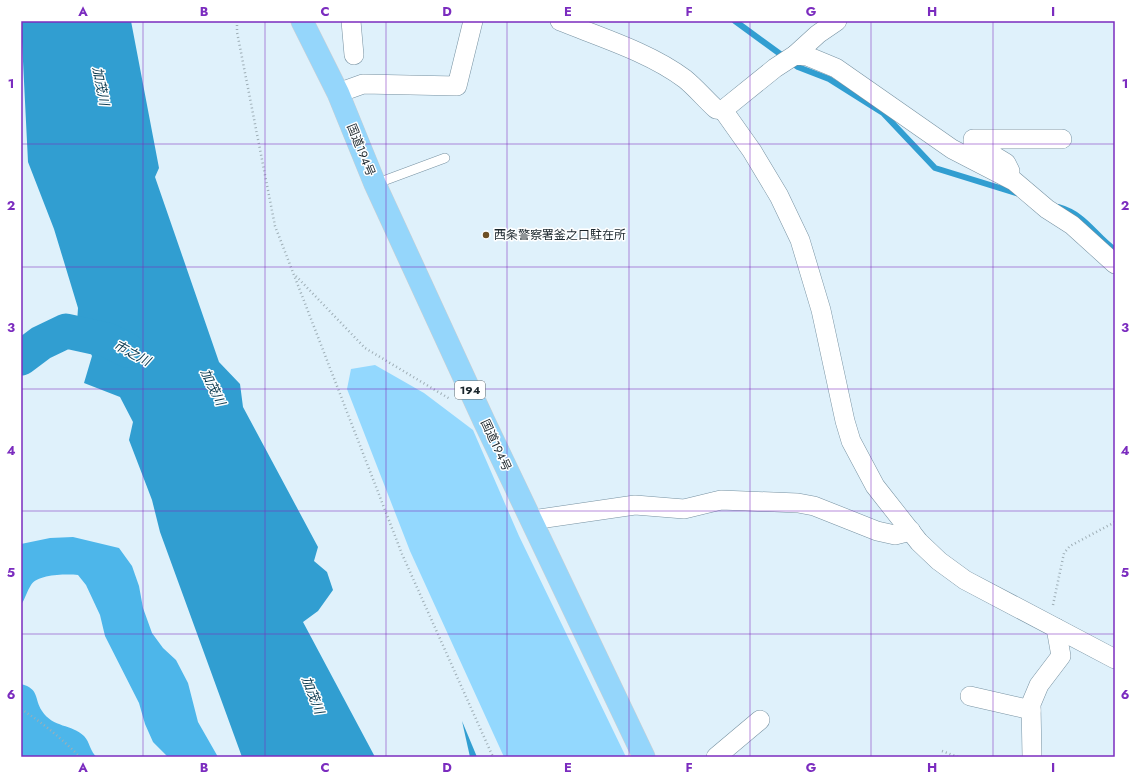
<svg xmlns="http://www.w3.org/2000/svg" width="1136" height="778" viewBox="0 0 1136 778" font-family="Jost,'Noto Sans JP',sans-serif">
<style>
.green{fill:#93d8fe}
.forest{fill:#4db6ea}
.water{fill:#319ed1}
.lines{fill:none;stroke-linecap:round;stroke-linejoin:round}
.stream{stroke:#319ed1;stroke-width:6}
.river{stroke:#319ed1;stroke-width:35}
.lane-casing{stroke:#7792a2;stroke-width:10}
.street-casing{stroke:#7792a2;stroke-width:20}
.highway-casing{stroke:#cdcfd1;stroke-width:23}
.path{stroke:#9eaeb6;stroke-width:2.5;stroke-dasharray:1 3;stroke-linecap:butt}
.lane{stroke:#fff;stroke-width:9}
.street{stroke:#fff;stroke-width:19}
.highway{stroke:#95d6fb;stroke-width:22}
.grid{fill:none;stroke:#7b2cbf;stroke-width:1;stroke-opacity:0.55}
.poi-dot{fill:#6e4f24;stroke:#fff;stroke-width:1.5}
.labels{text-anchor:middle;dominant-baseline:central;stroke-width:3;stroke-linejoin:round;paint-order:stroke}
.shield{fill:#fff;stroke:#5f676b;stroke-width:1}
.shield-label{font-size:11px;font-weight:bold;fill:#1b262c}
.street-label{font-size:12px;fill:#1b262c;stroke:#fff}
.poi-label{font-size:12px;fill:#1b262c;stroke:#fff;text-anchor:start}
.water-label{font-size:13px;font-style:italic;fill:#0c3a4f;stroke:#fff}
.neatline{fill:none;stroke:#7b2cbf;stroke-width:1.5}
.grid-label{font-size:13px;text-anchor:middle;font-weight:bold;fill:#7b2cbf}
</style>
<rect width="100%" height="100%" fill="#dff1fb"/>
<path class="green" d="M375 365 424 393 473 430 519 536 626 757H504L410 551 347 389 351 369Z"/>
<g class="forest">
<path d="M73 537 119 548 132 566 139 586 143 608 152 633 163 648 176 660 188 683 198 722 218 757H168L153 742 145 724 139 703 105 636 100 615 86 585 78 575C66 574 38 574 31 585 27 591 25 599 21 605V544L50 538Z"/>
<path d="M21 684C40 689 34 699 42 711 53 728 72 724 84 736 90 742 90 752 97 757H21Z"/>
</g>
<g class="water">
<path d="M21 21H131L159 168 155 177 219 362 240 384 243 407 318 547 314 561 327 572 333 590 318 611 303 622 375 757H242L160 532 152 500 129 440 133 422 120 397 84 383 92 356 77 323 78 308 54 229 28 162Z"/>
<path d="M462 721 477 757H470Z"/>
</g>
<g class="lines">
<g class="stream">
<path d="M735 21 798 67 829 79 883 113 935 168 1019 194"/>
<path d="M1058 207C1086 215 1093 234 1115 250"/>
</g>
<path class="river" d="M21 358 41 343 66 331 107 340 127 350"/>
<g class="lane-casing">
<path id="lane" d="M375 184 445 158"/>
</g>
<g class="street-casing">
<g id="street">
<path d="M351 21 354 55"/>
<path d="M560 21C600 37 651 53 685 79 696 88 706 100 716 109L723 110 775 68 795 55 807 56 836 68 952 149 1014 181 1047 209 1072 225 1115 264"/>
<path d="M795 55 818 34 837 21"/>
<path d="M338 93 363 84 457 86 473 21"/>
<path d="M723 110 752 151 779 196 800 240 821 310 845 421 851 441 875 486 919 542 939 561 965 580 1115 659"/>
<path d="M1010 171 1006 163 973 143V139H1062"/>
<path d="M532 520 635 505 684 509 721 500 798 503 814 506 877 531 895 535 911 531"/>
<path d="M970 696 1031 710"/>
<path d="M716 757 760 720"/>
<path d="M1032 757 1031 704 1039 685 1061 656 1056 628"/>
</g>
</g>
<g class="highway-casing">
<path id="highway" d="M302 21 338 93 375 184 484 421 644 757"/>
</g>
<g class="path">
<path d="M237 21V32L275 226 402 554 493 757"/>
<path d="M296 276 365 348 450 399"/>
<path d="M21 590V596"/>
<path d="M1053 605 1064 553 1070 546 1115 522"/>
<path d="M21 709C43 723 62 739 80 757"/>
<path d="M942 751 958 757"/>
</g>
<use href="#lane" class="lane"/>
<use href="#street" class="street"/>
<use href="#highway" class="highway"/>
</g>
<path class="grid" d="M143 21V757M265 21V757M386 21V757M507 21V757M629 21V757M750 21V757M871 21V757M993 21V757M21 144H1115M21 267H1115M21 389H1115M21 511H1115M21 634H1115"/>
<circle class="poi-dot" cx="486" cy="235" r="4"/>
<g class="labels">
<rect class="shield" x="455" y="381" width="30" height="18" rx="3"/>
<g class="shield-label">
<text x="470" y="390">194</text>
</g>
<g class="street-label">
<text transform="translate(361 150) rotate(68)">国道194号</text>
<text transform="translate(496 445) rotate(65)">国道194号</text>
</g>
<g class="poi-label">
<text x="494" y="235">西条警察署釜之口駐在所</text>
</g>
<g class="water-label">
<text transform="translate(101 86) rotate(79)">加茂川</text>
<text transform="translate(132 353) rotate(28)">市之川</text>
<text transform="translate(213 387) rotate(64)">加茂川</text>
<text transform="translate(313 695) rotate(69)">加茂川</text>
</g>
</g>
<rect width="1136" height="778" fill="none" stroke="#ffffff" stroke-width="44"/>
<rect x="22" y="22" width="1092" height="734" class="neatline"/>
<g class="grid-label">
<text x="83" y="16">A</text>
<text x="204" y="16">B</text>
<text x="325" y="16">C</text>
<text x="447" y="16">D</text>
<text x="568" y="16">E</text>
<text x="689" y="16">F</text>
<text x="811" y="16">G</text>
<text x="932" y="16">H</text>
<text x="1053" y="16">I</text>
<text x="11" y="88">1</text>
<text x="1125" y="88">1</text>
<text x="11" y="210">2</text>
<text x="1125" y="210">2</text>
<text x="11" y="332">3</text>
<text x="1125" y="332">3</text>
<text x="11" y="455">4</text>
<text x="1125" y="455">4</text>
<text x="11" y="577">5</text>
<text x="1125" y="577">5</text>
<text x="11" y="699">6</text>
<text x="1125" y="699">6</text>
<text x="83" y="772">A</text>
<text x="204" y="772">B</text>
<text x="325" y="772">C</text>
<text x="447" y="772">D</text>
<text x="568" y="772">E</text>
<text x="689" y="772">F</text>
<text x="811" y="772">G</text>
<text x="932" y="772">H</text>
<text x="1053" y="772">I</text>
</g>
</svg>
